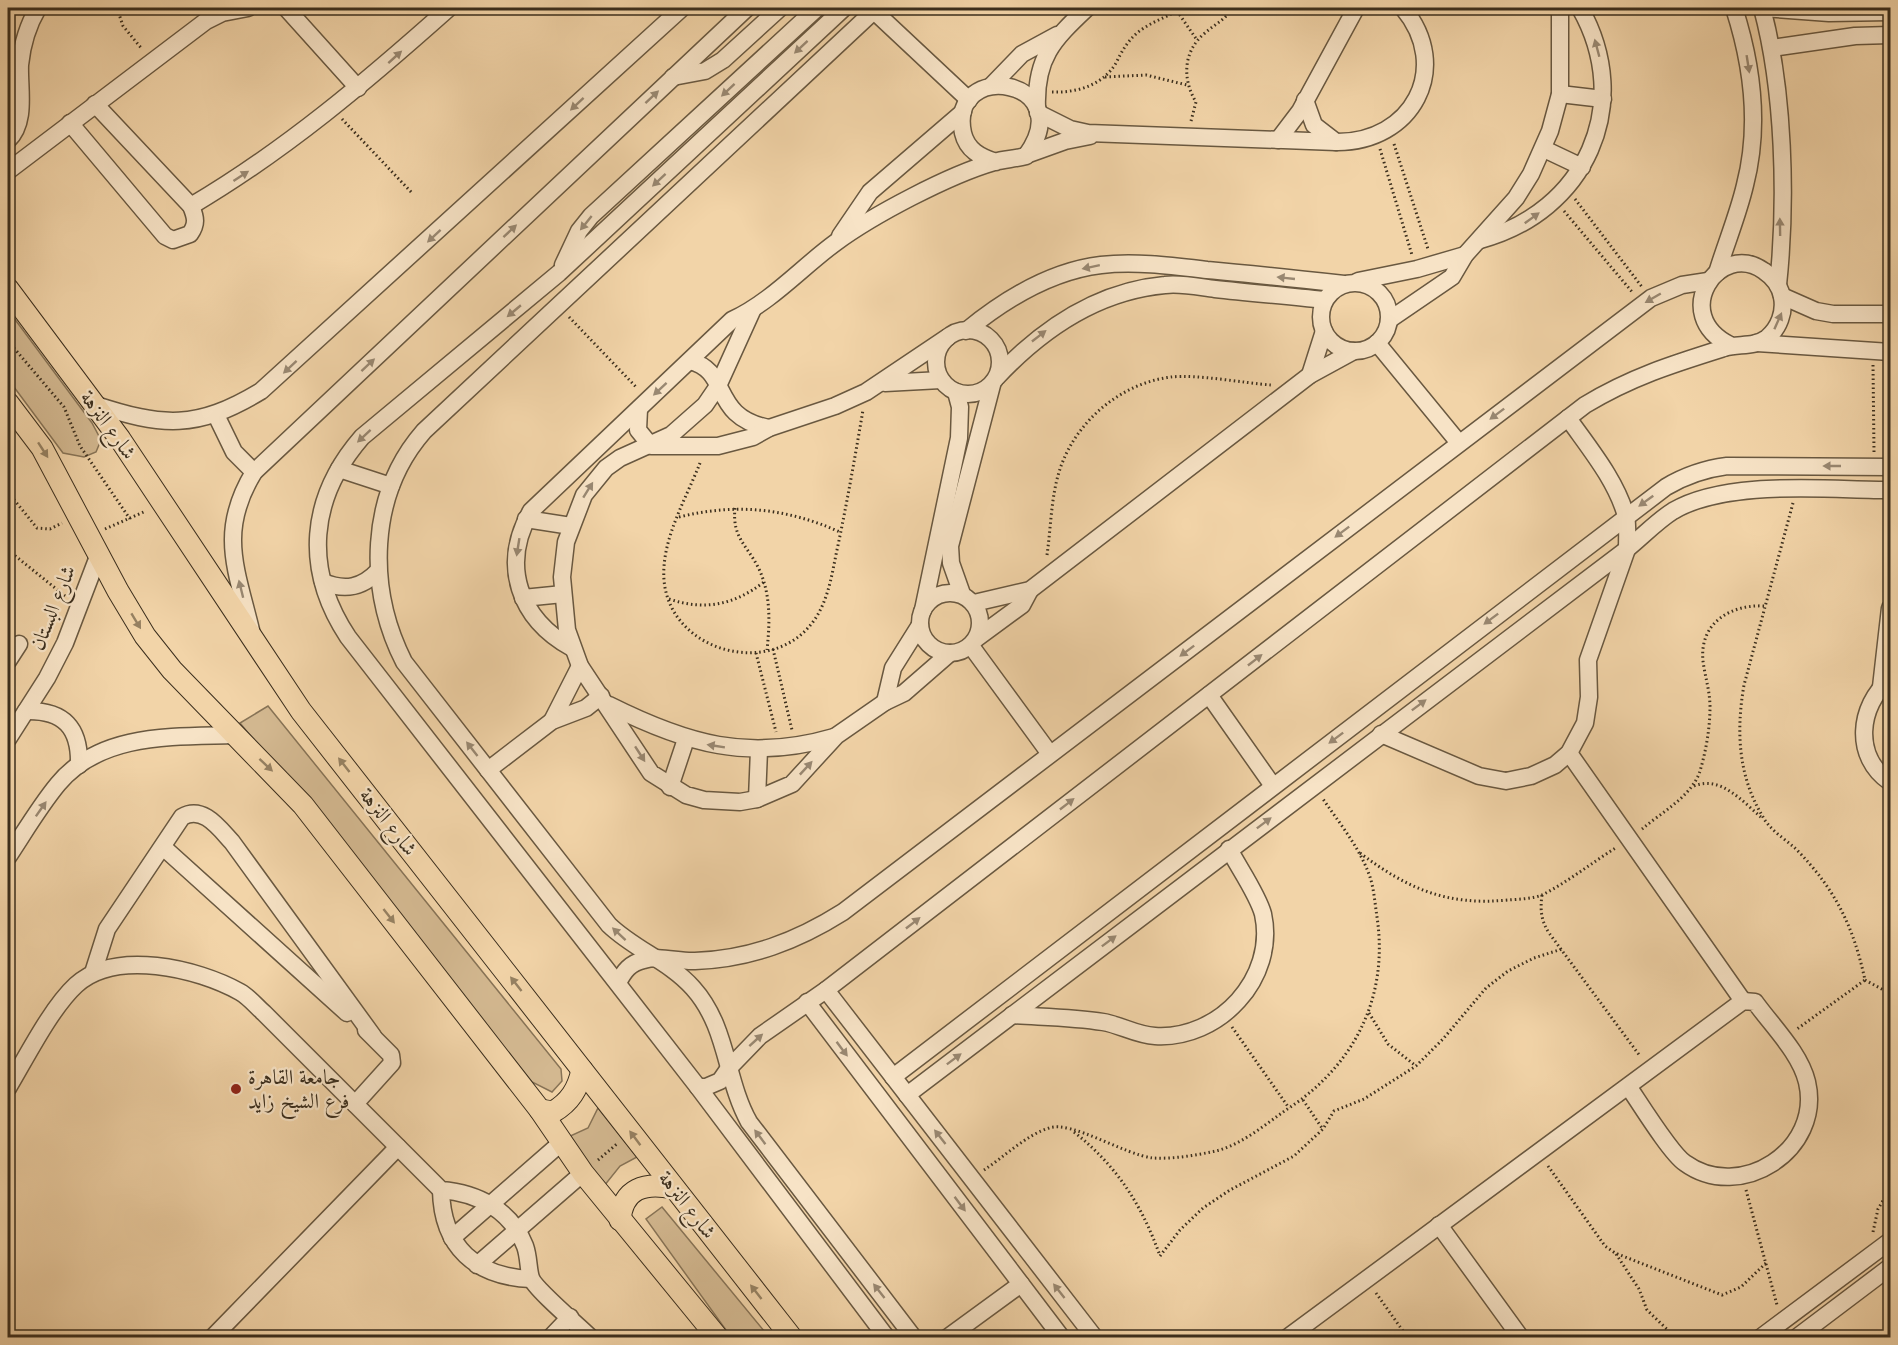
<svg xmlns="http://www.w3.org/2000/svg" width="1898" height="1345" viewBox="0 0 1898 1345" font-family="Cardo,Amiri,serif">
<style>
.green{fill:#d3b890;stroke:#877356;stroke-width:1.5}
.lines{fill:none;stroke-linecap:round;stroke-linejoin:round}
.minor-casing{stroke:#695840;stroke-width:19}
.major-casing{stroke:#3b2e1d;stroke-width:23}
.path{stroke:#3b2e1d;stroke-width:3;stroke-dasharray:1.5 3;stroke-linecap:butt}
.minor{stroke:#f7e3c6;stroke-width:16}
.major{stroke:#f2d4a8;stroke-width:21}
.oneway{fill:#998872}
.oneway2{fill:#968162}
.poi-dot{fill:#8f2418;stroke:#f7e3c6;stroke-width:2}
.labels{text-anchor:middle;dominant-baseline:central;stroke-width:4.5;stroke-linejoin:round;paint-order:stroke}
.street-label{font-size:21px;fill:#3b2e1d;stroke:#f7e3c6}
.poi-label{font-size:21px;fill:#3b2e1d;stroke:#f7e3c6;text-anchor:start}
</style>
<rect width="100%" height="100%" fill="#f2d4a8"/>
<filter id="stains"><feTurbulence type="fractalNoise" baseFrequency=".00333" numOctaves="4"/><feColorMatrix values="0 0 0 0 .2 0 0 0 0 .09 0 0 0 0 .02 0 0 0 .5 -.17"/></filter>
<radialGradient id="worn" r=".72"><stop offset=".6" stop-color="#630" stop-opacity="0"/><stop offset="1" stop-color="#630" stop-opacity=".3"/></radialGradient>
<g class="green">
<path d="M8 310 92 423 101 440 96 452 84 457 63 453 8 379Z"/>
<path d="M268 706 561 1069 562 1081 552 1092 532 1082 240 723Z"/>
<path d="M598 1108 637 1157 620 1166 604 1186 568 1137 588 1128Z"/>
<path d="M662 1207 769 1337H731L646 1219Z"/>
</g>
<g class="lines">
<g class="minor-casing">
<g id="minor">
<path d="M286 8 358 88"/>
<path d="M844 8 559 273 362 437C309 498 303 569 348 637L698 1087 887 1338"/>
<path d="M877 8 424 431C368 495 367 589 404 662L609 925C635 950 669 961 693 988 728 1027 725 1079 749 1122L914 1338"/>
<path d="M1762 8C1784 90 1787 200 1778 285"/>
<path d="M1762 8 1829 13 1890 12"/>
<path d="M874 11 969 100"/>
<path d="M1772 48 1855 36 1890 35"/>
<path d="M673 77 705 71 723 60 780 8"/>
<path d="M992 85 1022 54 1057 35"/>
<path d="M1560 94 1603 99"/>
<path d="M1305 100 1314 125 1336 142"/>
<path d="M1037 108C1035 58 1053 40 1087 8"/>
<path d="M1038 113 1070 129 1088 133 1336 142C1412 143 1453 68 1403 8"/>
<path d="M70 123 165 236 173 240 190 234C197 224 196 218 191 206L95 104"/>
<path d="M8 140C27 122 19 89 20 65 22 45 28 25 38 8"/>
<path d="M1278 140 1300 111 1356 8"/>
<path d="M1544 149 1582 167"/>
<path d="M1026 155 1065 141 1090 136"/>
<path d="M8 171 206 21 222 13 248 8"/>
<path d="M191 206C286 150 367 81 449 8"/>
<path d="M840 236 870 192 963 112"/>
<path d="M1480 240C1585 212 1635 105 1580 8"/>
<path d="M563 265 579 231 591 216 817 8"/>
<path d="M1717 273C1726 243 1738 215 1745 185 1760 127 1752 64 1734 8"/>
<path d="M1358 281 1417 269 1465 255"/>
<circle cx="1355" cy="317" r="34"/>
<path d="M1782 296 1816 311 1833 314H1890"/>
<path d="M752 311 718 386 705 405 671 435 620 458 606 468 584 495 566 542 562 577 567 630 580 666 651 773 686 795 704 800 740 802 757 799 792 784 836 736 885 702 904 693 950 653"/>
<path d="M1389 320 1452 277 1465 255 1516 198 1531 174 1550 131 1560 94V8"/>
<circle cx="968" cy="362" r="32"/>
<path d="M966 331C1005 299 1050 271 1101 265 1135 261 1173 266 1207 270 1252 274 1298 279 1344 284"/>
<path d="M1377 343 1459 443"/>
<path d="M1757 343 1890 352"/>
<path d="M690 361C731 371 710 417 769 428"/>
<path d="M1310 375 1324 331"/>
<path d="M997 377C1042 329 1098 291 1165 285 1181 283 1199 287 1215 289 1252 293 1288 296 1324 300"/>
<path d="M885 383 941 380"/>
<path d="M93 404C163 427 196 430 261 391L682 8"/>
<path d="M639 409 638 430 651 446H718L753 437 769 428 835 406 866 392 948 337"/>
<path d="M216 415 234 452 254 472"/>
<path d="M339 469 391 486"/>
<path d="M526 519 571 526"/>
<path d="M323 582C345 591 362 588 378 571"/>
<circle cx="950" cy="623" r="30"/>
<path d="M962 594 951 563 950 546 992 385"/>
<path d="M523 598 563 594"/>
<path d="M974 603 1030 590 1310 375 1354 351"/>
<path d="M923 610 959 438 960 407 956 392"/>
<path d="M251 630C236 568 218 531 254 472L747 8"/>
<path d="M977 638 1022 605 1030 590"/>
<path d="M971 646 1050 754"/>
<path d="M572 648C519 619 500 565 531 511L732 320C771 302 801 268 835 243 873 215 949 175 994 162 1005 159 1015 159 1026 156 1082 78 947 58 963 133 967 150 980 157 996 162"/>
<path d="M8 661 19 644"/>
<path d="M1890 679C1858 706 1853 757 1890 782"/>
<path d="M1881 687 1890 608"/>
<path d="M1209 695 1273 786"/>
<path d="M885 702 893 668 920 625"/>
<path d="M609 705C687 744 748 762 834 737"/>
<path d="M26 711C64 710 80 728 79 765"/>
<path d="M552 721 580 666"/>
<path d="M1381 734 1479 776 1506 781 1531 776 1555 765 1569 753 1585 723 1589 697 1588 660 1627 549C1627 539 1628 526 1626 516 1616 480 1589 448 1568 418"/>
<path d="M8 739 47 678 65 643 99 554"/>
<path d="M1569 753 1743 1001"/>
<path d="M488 770 552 721 586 708 601 696"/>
<path d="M670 787 686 739"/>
<path d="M757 799 759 750"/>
<path d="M163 847 347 1013"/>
<path d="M8 857C24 833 39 807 58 784 101 732 175 737 235 735"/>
<path d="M93 973 107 929 182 817C203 805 219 828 232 842L373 1036"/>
<path d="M618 983C624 971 630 963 644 960 659 955 679 962 695 961 750 959 797 941 843 912L1651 298 1682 285 1708 281"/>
<path d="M826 990 1095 1338"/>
<path d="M807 1002 1062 1338"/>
<path d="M1012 1015C1042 1017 1073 1017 1103 1022 1121 1025 1136 1035 1155 1036 1219 1040 1277 978 1263 914 1258 895 1239 868 1229 849"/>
<path d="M893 1077 1666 487C1686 475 1704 469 1727 466L1890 467"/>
<path d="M698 1087H706L720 1081 729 1068 760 1036 826 990 1585 405C1631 377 1673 364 1724 348 1738 343 1753 348 1767 338 1779 328 1785 312 1782 297 1780 286 1773 277 1764 271 1719 239 1669 315 1730 345"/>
<path d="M8 1088C26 1058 51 1008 76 985 115 949 197 968 240 992 249 997 256 1006 264 1013L441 1190C478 1193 511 1210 525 1246 529 1257 528 1269 531 1278 535 1289 580 1327 591 1338"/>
<path d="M907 1095 1627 549C1642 537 1657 521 1673 511 1727 479 1827 490 1890 490"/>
<path d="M355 1104 392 1063 391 1055 366 1030"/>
<path d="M441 1190C442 1247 476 1277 531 1279"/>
<path d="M1439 1225 1521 1338"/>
<path d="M452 1238 562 1142"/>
<path d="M477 1265 583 1173"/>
<path d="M212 1338 398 1147"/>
<path d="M550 1338 570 1317"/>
<path d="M947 1338 1021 1284"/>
<path d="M1287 1338C1439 1225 1591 1113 1743 1001L1755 1002C1773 1027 1800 1053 1807 1082 1823 1150 1740 1203 1685 1163 1671 1154 1639 1102 1628 1086"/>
<path d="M1760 1338 1890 1241"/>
<path d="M1796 1338 1890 1267"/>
</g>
</g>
<g class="major-casing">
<g id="major">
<path d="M8 289 120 439 301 711 792 1338"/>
<path d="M8 403 42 448 118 591 145 636 172 670 303 805 540 1110 583 1173 718 1338"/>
<path d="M540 1110 553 1112C570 1102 578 1089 582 1070"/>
<path d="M620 1220C623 1188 645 1182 673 1188"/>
</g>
</g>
<g class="path">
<path d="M117 8 123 26 142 49"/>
<path d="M1177 11 1197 40"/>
<path d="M1105 77 1146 75 1187 85"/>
<path d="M1052 92C1077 93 1103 85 1116 63 1122 51 1127 42 1137 33 1150 22 1168 17 1182 8"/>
<path d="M342 119 413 194"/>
<path d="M1191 121 1196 102C1182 79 1183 51 1205 33 1215 24 1225 20 1233 8"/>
<path d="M1394 144 1428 249"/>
<path d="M1380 149 1412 255"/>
<path d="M1575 199 1642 287"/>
<path d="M1564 211 1633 293"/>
<path d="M569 317 637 388"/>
<path d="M8 341 64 407 80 446 130 519"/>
<path d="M1873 365 1874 452"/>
<path d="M1888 452 1889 368"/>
<path d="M700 463C686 499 661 540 664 580 670 653 774 680 815 619 829 598 832 573 837 550 847 503 855 457 863 410"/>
<path d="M11 496 37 528 50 529 62 523"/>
<path d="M1793 503 1744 685C1736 731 1738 776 1763 817 1770 830 1785 839 1796 849 1835 889 1853 925 1865 980L1797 1029"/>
<path d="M735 508C732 537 746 544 758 567 771 593 770 622 767 650"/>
<path d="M679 517C736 503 786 508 840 532"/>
<path d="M105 529 146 511"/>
<path d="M8 550 65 596"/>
<path d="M1047 555C1051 527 1051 496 1060 469 1076 421 1121 383 1171 377 1196 374 1244 383 1271 385"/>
<path d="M669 599C705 611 734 605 764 582"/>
<path d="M773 649 792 730"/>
<path d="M756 653 776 732"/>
<path d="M1694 786C1721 775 1743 802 1762 818"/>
<path d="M1642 829C1662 812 1692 796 1700 771 1706 751 1710 728 1710 707 1710 691 1705 677 1703 661 1699 622 1732 604 1765 606"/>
<path d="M1360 853C1408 889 1447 906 1508 900 1519 899 1534 899 1544 894 1569 881 1593 862 1617 847"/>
<path d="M1542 895C1540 910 1541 920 1549 933L1640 1056"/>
<path d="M1865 980 1889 993"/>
<path d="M1890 993 1887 975 1890 955"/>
<path d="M1369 1013 1388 1044 1416 1066"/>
<path d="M1232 1027 1289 1108"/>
<path d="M1303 1100 1322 1128"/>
<path d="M1074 1132C1117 1166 1142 1205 1160 1256"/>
<path d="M598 1160 618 1143"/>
<path d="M1548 1166 1605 1246 1615 1253 1722 1295 1741 1287 1766 1263"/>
<path d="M984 1170C1004 1157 1026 1135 1049 1128 1071 1120 1125 1155 1153 1158 1172 1159 1192 1156 1211 1152 1239 1147 1263 1126 1286 1110 1354 1066 1389 998 1377 917 1375 904 1374 889 1370 877 1360 848 1340 824 1323 799"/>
<path d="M1746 1190 1777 1305"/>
<path d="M1873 1232 1878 1209 1890 1189"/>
<path d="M1616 1254 1639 1289 1647 1310 1676 1338"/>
<path d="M1160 1256 1180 1230 1203 1208 1230 1190 1294 1156 1323 1129 1334 1111 1364 1099 1416 1066 1443 1039 1486 988 1508 971 1534 958 1562 949"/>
<path d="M1376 1293 1408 1338"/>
</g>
<use href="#minor" class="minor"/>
<use href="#major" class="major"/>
</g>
<defs><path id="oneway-solid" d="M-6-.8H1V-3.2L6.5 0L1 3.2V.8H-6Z" transform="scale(1.5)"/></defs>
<g class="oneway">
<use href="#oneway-solid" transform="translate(801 47) rotate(137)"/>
<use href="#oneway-solid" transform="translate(1597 48) rotate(-105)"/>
<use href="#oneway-solid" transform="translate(395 57) rotate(-42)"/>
<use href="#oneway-solid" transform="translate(1748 64) rotate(81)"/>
<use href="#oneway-solid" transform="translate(728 90) rotate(137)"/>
<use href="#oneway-solid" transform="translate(652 97) rotate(-43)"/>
<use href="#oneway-solid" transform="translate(577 104) rotate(137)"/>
<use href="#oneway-solid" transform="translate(241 176) rotate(-33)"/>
<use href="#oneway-solid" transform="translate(659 180) rotate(137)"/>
<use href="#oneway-solid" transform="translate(1532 218) rotate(-36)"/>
<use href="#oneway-solid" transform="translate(586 223) rotate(129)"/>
<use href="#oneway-solid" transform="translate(1780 227) rotate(-91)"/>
<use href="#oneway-solid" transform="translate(510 231) rotate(-43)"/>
<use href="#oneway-solid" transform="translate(434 236) rotate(137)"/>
<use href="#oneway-solid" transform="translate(1091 267) rotate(168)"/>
<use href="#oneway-solid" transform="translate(1286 278) rotate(-174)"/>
<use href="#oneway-solid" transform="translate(1653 298) rotate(150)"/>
<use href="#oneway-solid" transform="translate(514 311) rotate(140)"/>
<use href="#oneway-solid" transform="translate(1778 321) rotate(-66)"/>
<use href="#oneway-solid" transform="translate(1039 336) rotate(-38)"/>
<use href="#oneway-solid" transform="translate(368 365) rotate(-43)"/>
<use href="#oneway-solid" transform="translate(290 367) rotate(137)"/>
<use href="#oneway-solid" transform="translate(660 389) rotate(137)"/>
<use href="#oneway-solid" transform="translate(1497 414) rotate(143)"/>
<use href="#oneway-solid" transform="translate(364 436) rotate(137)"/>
<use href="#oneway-solid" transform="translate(1832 466) rotate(-180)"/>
<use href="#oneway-solid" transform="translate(588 490) rotate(-58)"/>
<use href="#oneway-solid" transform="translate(1646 501) rotate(144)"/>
<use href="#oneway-solid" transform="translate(1342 532) rotate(143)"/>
<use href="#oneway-solid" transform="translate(518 547) rotate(99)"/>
<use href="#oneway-solid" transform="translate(241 589) rotate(-104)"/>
<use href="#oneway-solid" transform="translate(1491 619) rotate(143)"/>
<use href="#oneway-solid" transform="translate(1187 651) rotate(143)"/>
<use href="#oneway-solid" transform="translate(1255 660) rotate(-38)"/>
<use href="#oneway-solid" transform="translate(1419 705) rotate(-37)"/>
<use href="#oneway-solid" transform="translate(1336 738) rotate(143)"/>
<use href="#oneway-solid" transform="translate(716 746) rotate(-171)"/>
<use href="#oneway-solid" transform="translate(472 749) rotate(-128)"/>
<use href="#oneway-solid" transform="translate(640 754) rotate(57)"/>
<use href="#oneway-solid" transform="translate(806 768) rotate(-47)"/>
<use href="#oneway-solid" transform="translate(1067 804) rotate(-38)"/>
<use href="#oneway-solid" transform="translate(41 809) rotate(-55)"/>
<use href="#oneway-solid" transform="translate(1264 823) rotate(-37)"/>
<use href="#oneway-solid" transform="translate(913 923) rotate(-38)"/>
<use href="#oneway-solid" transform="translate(619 934) rotate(-137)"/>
<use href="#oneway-solid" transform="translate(1109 941) rotate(-37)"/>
<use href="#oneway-solid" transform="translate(756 1040) rotate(-42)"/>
<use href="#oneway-solid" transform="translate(842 1049) rotate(53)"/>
<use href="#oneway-solid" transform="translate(954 1059) rotate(-37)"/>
<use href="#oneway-solid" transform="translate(760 1137) rotate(-127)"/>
<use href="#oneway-solid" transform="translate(940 1137) rotate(-128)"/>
<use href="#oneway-solid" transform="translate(960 1204) rotate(53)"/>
<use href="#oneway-solid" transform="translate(879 1291) rotate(-128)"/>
<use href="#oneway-solid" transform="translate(1059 1291) rotate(-128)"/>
</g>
<g class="oneway2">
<use href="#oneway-solid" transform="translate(43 450) rotate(57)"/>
<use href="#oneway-solid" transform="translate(136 621) rotate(59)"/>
<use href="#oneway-solid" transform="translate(266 765) rotate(43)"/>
<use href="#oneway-solid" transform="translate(344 765) rotate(-128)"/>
<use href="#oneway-solid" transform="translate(389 916) rotate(52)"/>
<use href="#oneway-solid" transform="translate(516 984) rotate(-128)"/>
<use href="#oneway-solid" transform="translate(635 1138) rotate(-127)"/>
<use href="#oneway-solid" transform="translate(756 1292) rotate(-128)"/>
</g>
<circle class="poi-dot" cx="236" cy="1089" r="6"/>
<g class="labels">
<g class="street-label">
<text transform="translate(108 425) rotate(54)">شارع النزهة</text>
<text transform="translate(53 608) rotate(-68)">شارع البستان</text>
<text transform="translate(388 822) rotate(52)">شارع النزهة</text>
<text transform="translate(687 1205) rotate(52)">شارع النزهة</text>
</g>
<g class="poi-label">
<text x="248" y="1077">جامعة القاهرة<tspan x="248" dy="24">فرع الشيخ زايد</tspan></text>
</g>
</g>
<rect width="1898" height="1345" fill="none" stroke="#f2d4a8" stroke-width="30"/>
<rect x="9" y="9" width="1880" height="1327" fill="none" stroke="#3b2e1d" stroke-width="3"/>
<rect x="15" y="15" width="1868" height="1315" fill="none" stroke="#3b2e1d" stroke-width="1.5"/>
<rect width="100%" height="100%" filter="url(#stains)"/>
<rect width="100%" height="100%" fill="url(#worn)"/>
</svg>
